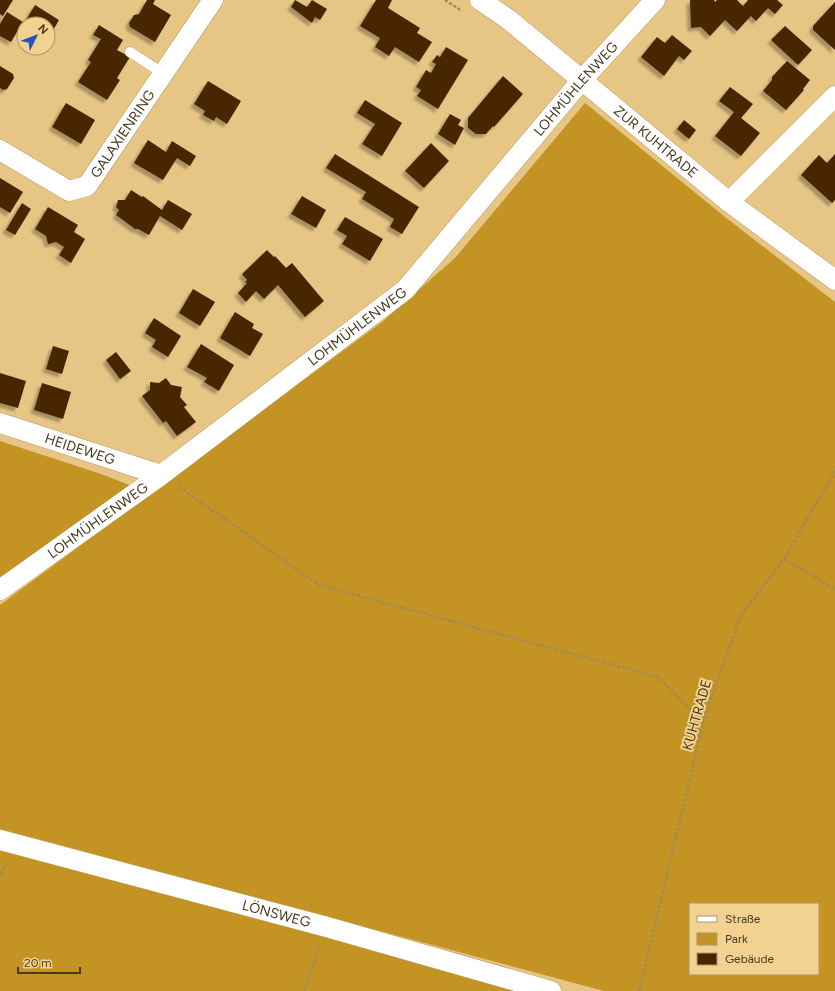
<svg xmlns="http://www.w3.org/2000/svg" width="835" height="991" viewBox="0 0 835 991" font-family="Figtree,sans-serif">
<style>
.green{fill:#c39423;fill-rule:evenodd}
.building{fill:#472703;filter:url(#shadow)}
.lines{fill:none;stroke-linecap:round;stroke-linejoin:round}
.service-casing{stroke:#bc9c5c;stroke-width:11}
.minor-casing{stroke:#bc9c5c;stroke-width:21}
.path{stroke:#a18959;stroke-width:2.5;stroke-dasharray:3 2;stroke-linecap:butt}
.service{stroke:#fff;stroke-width:10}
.minor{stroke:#fff;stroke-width:20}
.labels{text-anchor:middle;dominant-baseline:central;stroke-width:4;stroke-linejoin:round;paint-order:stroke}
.street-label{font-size:14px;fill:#473a1f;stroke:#f3d291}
</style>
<defs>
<filter id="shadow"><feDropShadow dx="-3.5" dy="3.5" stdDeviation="1" flood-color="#0004"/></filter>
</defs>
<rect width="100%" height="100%" fill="#e6c585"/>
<g class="green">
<path d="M585 103 725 217 835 302V991H604L0 829V605L382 322 455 258ZM690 904H818V974H690Z"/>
<path d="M0 441 101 474 132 486 0 577Z"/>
<path d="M0 847 523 991H0Z"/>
</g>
<g class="building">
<path d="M0 0H13L3 16 0 14Z"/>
<path d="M147 0H155L153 4 171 15 155 42 130 27 129 23 134 15 139 14Z"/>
<path d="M295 0 307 7 312 0 327 9 320 20 315 17 312 23 291 7Z"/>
<path d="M376 0H392L388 8 420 28 417 33 432 42 419 62 395 47 389 56 375 47 380 38 360 26Z"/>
<path d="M690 0H714L715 2 717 0H737L743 6 748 0H777L783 5 775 14 768 8 756 21 751 16 737 31 725 20 710 36 701 27 691 28Z"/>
<path d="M835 2V50L813 30V26Z"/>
<path d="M35 5 59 20 48 39V24H24V29L22 27Z"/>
<path d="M7 12 23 22 11 42 0 36V24Z"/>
<path d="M99 25 123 40 117 50 130 57 117 78 120 80 107 100 78 82 91 62 88 60 101 39 93 35Z"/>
<path d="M785 26 812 50 798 65 771 40Z"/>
<path d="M672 35 692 51 684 60 679 56 664 76 641 57 657 37 665 43Z"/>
<path d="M446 47 468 60 438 109 417 96 421 90 416 87 426 70 431 73 436 64 432 62 437 55 440 57Z"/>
<path d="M787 61 810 80 803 89 804 90 786 110 763 91 772 80V77Z"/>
<path d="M0 66 13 74 14 78 7 89 3 90 0 88Z"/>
<path d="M503 76 523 94 494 127 493 126 486 134H476L468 128V118Z"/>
<path d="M208 81 241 101 227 124 216 117 214 121 203 115 205 111 194 104Z"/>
<path d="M730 87 753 104 741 118 760 133 741 156 715 136 734 112 719 101Z"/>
<path d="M365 100 402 123 382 156 362 144 375 124 357 113Z"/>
<path d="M66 103 95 120 81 144 52 127Z"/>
<path d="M450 114 461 120 458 125 464 128 455 145 438 134Z"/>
<path d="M684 120 696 130 689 139 677 129Z"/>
<path d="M148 140 166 152 172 141 196 156 190 166 177 158 163 180 134 163Z"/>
<path d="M431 143 449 161 424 188 405 171Z"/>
<path d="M335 154 419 207 402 234 390 227 394 219 362 199 366 192 326 168Z"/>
<path d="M835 154V200L832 203 801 175 819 155 827 163Z"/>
<path d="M0 178 23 192 10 213 0 207Z"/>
<path d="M131 190 142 197 143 196 162 210 168 200 192 214 182 230 160 216 149 235 138 229H135L116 215 119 210 116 207 118 200H125Z"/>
<path d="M302 196 326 210 316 228 291 214Z"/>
<path d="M22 203 31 209 15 235 6 230Z"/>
<path d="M48 207 78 225 74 232 85 239 71 263 59 255 64 247 56 242 48 244 46 236 35 229Z"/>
<path d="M345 217 383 239 370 261 342 244 347 236 337 230Z"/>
<path d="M267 250 274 257 275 256 286 268 292 263 324 301 305 317 278 285 264 299 256 291 246 302 238 293 247 283 245 282 247 280 242 274Z"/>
<path d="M193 289 215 302 200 326 179 313Z"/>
<path d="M235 312 254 324 252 328 263 334 250 356 220 338Z"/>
<path d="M154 318 181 336 168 357 152 347 156 340 145 333Z"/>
<path d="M201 344 234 365 219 391 204 382 207 378 187 367Z"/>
<path d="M53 346 69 351 62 374 46 369Z"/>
<path d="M116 352 131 371 120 379 106 360Z"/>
<path d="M0 373 26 381 18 408 0 403Z"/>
<path d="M166 378 171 385 182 387 180 397 187 405 184 407 196 422 177 436 166 421 163 423 142 396 150 390V382L159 383Z"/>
<path d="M42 383 71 392 63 419 34 410Z"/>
</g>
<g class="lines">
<g class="service-casing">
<path id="service" d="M130 52 164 74"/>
</g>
<g class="minor-casing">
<g id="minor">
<path id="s1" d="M480 0 508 19 729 202 835 280"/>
<path id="s2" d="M0 150 69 191 87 186 213 0"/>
<path d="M729 202 835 96"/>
<path id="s3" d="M0 423 161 475"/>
<path id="s4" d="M0 590 161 475 405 290 581 81 655 0"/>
<path id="s5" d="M0 840 327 927 551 991"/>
</g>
</g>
<g class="path">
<path d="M445 0 462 11"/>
<path d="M179 487 319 585 658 677 696 715 705 716"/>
<path d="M784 559 835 589"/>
<path d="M0 874 7 862"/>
<path d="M304 991 320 947"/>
<path d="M639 991 705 716 741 615 784 559 835 471"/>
</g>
<use href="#service" class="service"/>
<use href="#minor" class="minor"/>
</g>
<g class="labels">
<g class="street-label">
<text stroke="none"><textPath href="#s4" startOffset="768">LOHMÜHLENWEG</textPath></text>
<text stroke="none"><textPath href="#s2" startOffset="162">GALAXIENRING</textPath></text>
<text stroke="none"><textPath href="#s1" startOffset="226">ZUR KUHTRADE</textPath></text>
<text stroke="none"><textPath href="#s4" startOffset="444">LOHMÜHLENWEG</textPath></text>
<text stroke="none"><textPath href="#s3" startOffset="84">HEIDEWEG</textPath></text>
<text stroke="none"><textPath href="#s4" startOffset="120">LOHMÜHLENWEG</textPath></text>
<text transform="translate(697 715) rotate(-74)">KUHTRADE</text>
<text stroke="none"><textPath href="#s5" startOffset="286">LÖNSWEG</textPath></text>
</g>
</g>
<rect x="689" y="903" width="130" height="72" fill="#f3d291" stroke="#ae9563"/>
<rect x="697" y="916" width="20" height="6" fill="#ffffff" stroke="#ae9563"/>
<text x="725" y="923" font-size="12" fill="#473a1f">Straße</text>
<rect x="697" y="933" width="20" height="12" fill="#c39423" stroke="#ae9563"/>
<text x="725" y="943" font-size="12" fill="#473a1f">Park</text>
<rect x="697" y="953" width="20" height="12" fill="#472703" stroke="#ae9563"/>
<text x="725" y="963" font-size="12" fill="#473a1f">Gebäude</text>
<g transform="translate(36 36) rotate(47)"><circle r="19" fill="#f3d291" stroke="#ae9563"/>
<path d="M0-3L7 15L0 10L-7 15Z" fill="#2553c1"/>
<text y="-6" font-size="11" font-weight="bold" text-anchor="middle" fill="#473a1f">N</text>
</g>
<path d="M18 967v6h62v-6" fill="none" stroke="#473a1f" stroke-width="2"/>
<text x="24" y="967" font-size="12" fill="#473a1f" stroke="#f3d291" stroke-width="3" paint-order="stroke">20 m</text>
</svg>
